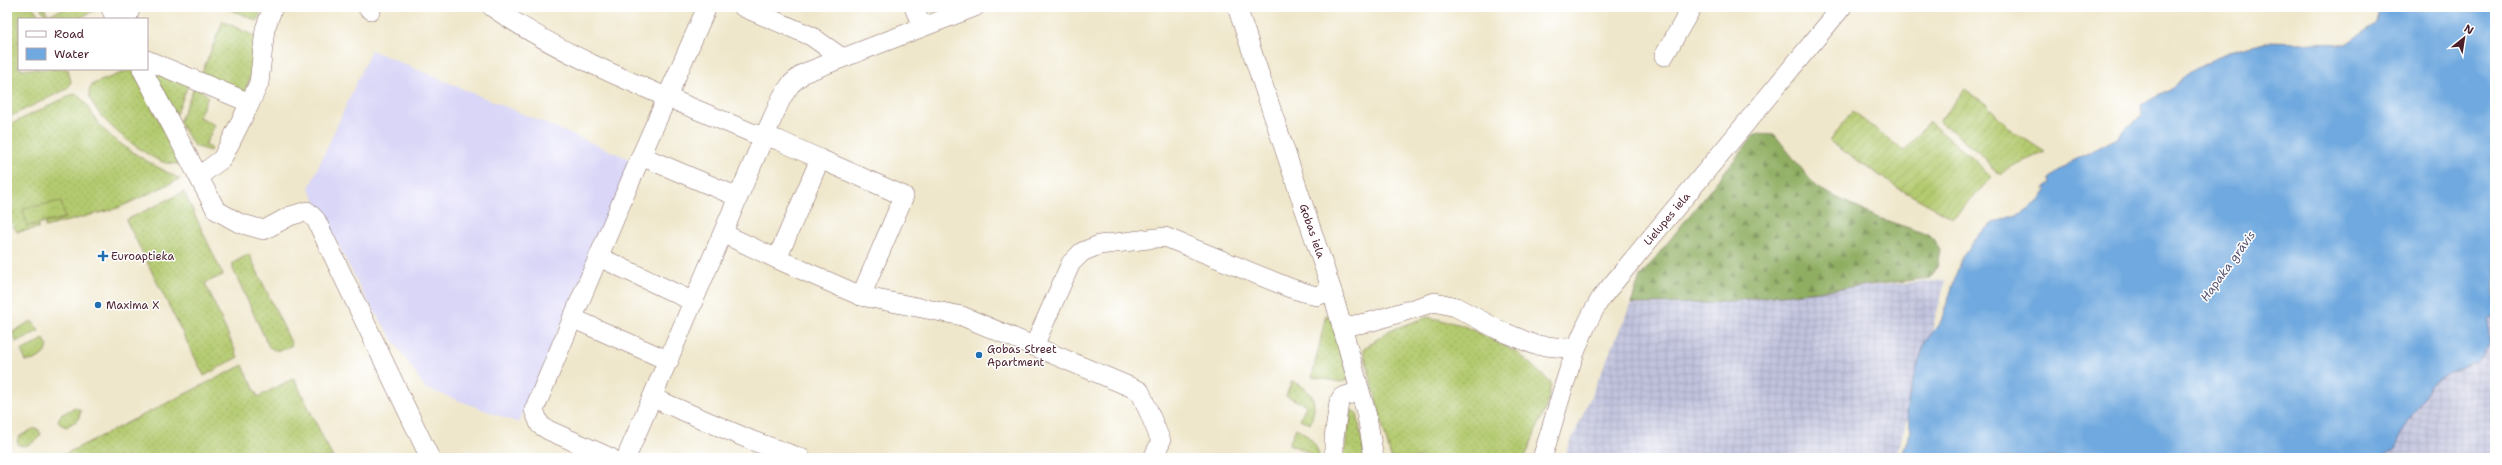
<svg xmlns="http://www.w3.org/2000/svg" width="2502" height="465" viewBox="0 0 2502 465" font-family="'Shantell Sans',sans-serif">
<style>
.built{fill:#d9d6f7}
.industrial{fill:url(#industrial-grid)}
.grass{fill:url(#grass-dots);stroke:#7f744d}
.forest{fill:url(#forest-firs);stroke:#6c6646}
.park{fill:url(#park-crowns);stroke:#7f744d}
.garden{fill:url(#garden-furrows);stroke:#7f744d}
.water{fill:#6fa9df;stroke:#5c6485}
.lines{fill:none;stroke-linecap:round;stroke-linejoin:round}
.minor-casing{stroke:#846563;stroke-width:20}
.minor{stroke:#fff;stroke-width:19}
.poi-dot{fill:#1f6fb2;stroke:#fff;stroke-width:1.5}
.labels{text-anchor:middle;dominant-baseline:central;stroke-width:3;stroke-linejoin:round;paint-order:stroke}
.street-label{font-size:11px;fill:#4a1f2b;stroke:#fff}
.poi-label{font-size:11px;fill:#4a1f2b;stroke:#fff;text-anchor:start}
.water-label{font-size:12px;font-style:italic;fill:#595673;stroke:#fff}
</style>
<defs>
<pattern id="industrial-grid" width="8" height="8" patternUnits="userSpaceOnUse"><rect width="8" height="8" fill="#c0c2dd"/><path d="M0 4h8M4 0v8" fill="none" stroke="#a6a6be"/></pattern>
<pattern id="grass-dots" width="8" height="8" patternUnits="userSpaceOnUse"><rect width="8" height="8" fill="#b4ca6f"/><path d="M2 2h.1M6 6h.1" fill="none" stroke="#9cad60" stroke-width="1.8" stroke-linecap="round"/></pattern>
<pattern id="forest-firs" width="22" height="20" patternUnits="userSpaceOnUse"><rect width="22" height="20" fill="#8fae62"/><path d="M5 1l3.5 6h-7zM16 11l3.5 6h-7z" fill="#778d51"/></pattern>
<pattern id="park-crowns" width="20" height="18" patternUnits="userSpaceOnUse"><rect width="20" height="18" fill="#b4ca6f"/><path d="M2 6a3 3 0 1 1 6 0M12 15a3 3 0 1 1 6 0" fill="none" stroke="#9cad60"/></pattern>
<pattern id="garden-furrows" width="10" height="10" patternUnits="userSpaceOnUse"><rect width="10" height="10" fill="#b4ca6f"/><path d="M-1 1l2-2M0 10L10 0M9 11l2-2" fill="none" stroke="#9cad60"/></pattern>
</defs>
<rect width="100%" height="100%" fill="#fff"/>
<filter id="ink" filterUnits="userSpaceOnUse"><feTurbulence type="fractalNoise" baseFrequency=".025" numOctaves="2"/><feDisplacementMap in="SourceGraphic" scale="8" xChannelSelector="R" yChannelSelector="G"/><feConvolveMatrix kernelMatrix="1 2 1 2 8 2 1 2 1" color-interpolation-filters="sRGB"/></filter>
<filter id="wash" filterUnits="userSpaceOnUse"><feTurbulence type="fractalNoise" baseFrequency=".012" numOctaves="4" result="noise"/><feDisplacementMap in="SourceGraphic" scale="16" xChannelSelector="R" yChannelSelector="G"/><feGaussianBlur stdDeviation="0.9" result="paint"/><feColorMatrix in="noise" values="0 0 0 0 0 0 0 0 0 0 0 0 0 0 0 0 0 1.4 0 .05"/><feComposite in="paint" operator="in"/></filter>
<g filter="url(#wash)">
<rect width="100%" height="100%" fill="#efe7cb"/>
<path class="built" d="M371 50 632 160 519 423 425 388 365 297 309 188Z"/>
<g class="industrial">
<path d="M1946 280 1896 458H1564L1631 304Z"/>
<path d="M2495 316V458H2380L2395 449 2408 421 2431 385 2447 374 2477 362 2489 343 2488 320Z"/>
</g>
<g class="grass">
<path d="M7 7H33L41 19H19V69H68L71 82 67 89 7 118V84L12 81 7 71Z"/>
<path d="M40 7H44L48 15 68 7H102L77 19H48Z"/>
<path d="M230 7H263L257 21 229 9Z"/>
<path d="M223 21 256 37 252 73 244 93 201 75Z"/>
<path d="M150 67 189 83 176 115Z"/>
<path d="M132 69 182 164C174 164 166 164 158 160 138 150 88 114 89 90L93 84Z"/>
<path d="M195 86 208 96 199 117 215 125 205 145 211 148 210 151 194 146 179 122Z"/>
<path d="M76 94C87 101 93 118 102 128 123 149 153 165 180 179L118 208 45 227V223L65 218 27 226 38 224 39 228 17 232 7 216V126L71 95Z"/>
<path d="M184 192 223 275 205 283 238 357 204 376 126 220Z"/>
<path d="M249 254 292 345C283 350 278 353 269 347L233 269V263Z"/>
<path d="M1326 315 1331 318 1349 380 1341 382 1312 377Z"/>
<path d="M1428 317 1462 325 1518 353 1551 383 1548 401 1525 458H1391L1363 349 1390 330Z"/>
<path d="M29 322H33L39 331 16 342 13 332Z"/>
<path d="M44 339 48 347C45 355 35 362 26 361L21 351Z"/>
<path d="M243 365 258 397 294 378 333 458H57Z"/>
<path d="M1292 381C1315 391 1318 402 1310 424L1300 419 1306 405 1286 396Z"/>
<path d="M75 407 81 411 78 420 66 427 60 424 58 420 61 415Z"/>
<path d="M1352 410 1357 413 1365 458H1343Z"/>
<path d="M1296 428C1308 434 1318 444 1319 458H1308L1310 453 1289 444Z"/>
<path d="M33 429H38L41 434C37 441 27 448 19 445L17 440 20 436Z"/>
</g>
<path class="forest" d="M1755 134 1775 135 1816 187 1876 217 1930 235 1940 249 1937 267 1931 278 1711 303 1631 304 1640 277Z"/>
<path class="park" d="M61 201 65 218 27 226 23 209Z"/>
<g class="garden">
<path d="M1965 89 1986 104 2014 132 2045 152 2008 168 2000 175 1982 155 1939 121Z"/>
<path d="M1853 111 1904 151 1929 122 1969 155 1992 177 1953 218 1898 188 1829 141Z"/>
</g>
<path class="water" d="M2381 7H2495V316L2488 320 2489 343 2477 362 2447 374 2431 385 2408 421 2395 449 2380 458H1900L1911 431 1906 413 1911 386 1925 342 1941 321 1962 257 1980 234 1994 223 2022 213 2040 201 2047 190 2044 188 2050 184 2049 179 2071 162 2119 137 2122 131 2142 116 2141 105 2175 86 2186 74 2230 51 2264 42 2346 44 2375 24Z"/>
</g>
<g filter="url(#ink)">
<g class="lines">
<g class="minor-casing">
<g id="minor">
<path d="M110 7 116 19"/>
<path d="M367 7 371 10"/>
<path d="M492 7C571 62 664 95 752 133L778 140 820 159 777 259 861 296 962 316 1140 391 1161 441 1153 458"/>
<path d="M743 7 811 36 841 57"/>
<path d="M914 7 922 27"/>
<path d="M1237 7 1332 291 1367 416 1374 458"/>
<path d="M127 19 131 7"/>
<path d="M1664 56 1692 7"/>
<path d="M147 60 250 103"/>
<path d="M142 69 216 210 239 223 264 230 290 216 307 211 316 220 430 458"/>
<path d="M641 156 738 197"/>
<path d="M820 159 904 196 861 296"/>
<path d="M199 176 222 159 250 103 259 83 265 29 273 7"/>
<path d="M724 234 777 259"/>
<path d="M599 257 694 302"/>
<path d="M572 318 669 361"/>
<path d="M1342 327 1370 322 1435 302 1456 307 1499 330 1535 345 1576 349"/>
<path d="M1034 346 1071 263 1082 252 1099 245 1165 237 1290 288 1316 296 1332 291"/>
<path d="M653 398 753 441 801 458"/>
<path d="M611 458 548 430 540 425 534 410 641 156 707 7"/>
<path d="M626 458 764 137 782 97 791 84 804 73 975 7"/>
<path d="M1334 458V438L1339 402 1342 397 1360 391"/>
<path d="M1542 458C1560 404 1571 346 1601 298L1842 7"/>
</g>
</g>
<use href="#minor" class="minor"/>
</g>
</g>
<g class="poi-dot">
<path d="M101 250h4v4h4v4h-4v4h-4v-4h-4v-4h4z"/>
<circle cx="98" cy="305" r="4"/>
<circle cx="979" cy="355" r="4"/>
</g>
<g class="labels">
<g class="street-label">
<text transform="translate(1667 219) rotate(-50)">Lielupes iela</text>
<text transform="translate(1312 231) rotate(71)">Gobas iela</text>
</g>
<g class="poi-label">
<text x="111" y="256">Euroaptieka</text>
<text x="106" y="305">Maxima X</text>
<text x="987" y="349">Gobas Street<tspan x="987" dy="13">Apartment</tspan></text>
</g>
<g class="water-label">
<text transform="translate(2228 266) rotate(-54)">Hapaka grāvis</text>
</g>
</g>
<rect width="2502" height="465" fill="none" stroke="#fff" stroke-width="24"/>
<rect x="18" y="18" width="130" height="52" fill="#ffffff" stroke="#b7a5aa"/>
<rect x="26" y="31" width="20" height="6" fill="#ffffff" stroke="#b7a5aa"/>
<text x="54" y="38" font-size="12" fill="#4a1f2b">Road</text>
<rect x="26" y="48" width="20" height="12" fill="#6fa9df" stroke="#b7a5aa"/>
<text x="54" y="58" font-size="12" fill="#4a1f2b">Water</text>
<g transform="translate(2464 38) rotate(30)" stroke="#ffffff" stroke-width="3" paint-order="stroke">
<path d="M0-3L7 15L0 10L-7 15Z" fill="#4a1f2b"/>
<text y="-6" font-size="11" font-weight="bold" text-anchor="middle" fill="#4a1f2b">N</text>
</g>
</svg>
